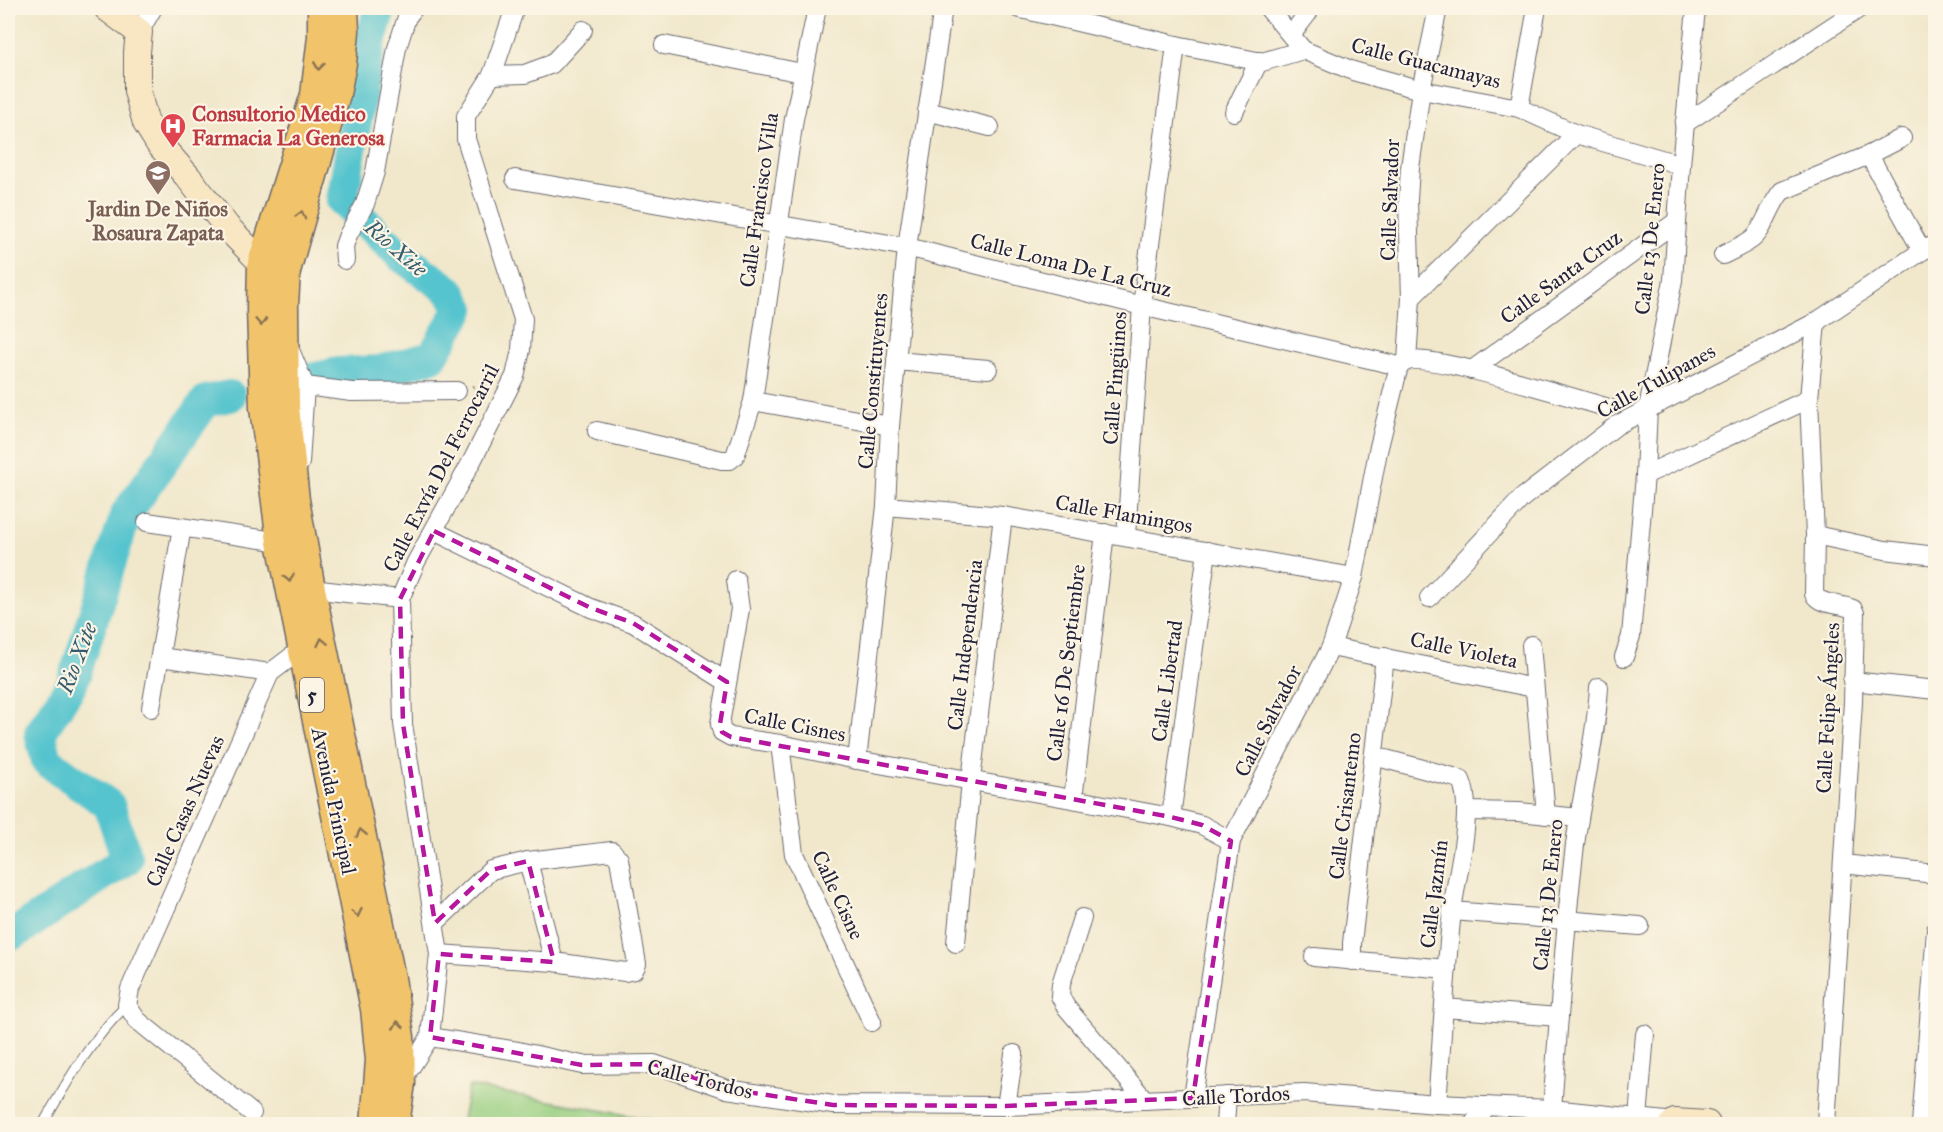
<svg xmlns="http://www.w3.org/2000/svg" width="1943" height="1132" viewBox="0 0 1943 1132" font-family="'IM FELL Great Primer',serif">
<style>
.green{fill:#97ce80;stroke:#5c785e;stroke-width:1.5}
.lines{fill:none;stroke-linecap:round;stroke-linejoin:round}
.river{stroke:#57c4ce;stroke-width:32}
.lane-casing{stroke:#6a676e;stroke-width:11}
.street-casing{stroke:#6a676e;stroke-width:20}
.secondary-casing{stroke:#6a676e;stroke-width:28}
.primary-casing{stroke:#6a676e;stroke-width:31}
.path{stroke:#6a676e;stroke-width:3;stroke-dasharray:1.5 4.5;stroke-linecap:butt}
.lane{stroke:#fff;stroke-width:9}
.street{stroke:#fff;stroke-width:18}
.secondary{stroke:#f9e7c3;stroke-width:26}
.primary{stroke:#f1c36a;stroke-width:28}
.oneway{stroke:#8a7252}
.marked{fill:none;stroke:#b5179e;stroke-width:4.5;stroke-dasharray:12 8;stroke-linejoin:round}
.labels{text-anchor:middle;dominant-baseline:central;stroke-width:4.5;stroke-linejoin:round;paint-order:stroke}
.shield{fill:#fcf5e5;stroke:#63616e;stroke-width:1.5}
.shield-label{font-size:20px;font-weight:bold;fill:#22223b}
.street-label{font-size:21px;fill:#22223b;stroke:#fcf5e5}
.health-label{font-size:21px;font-weight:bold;fill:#be3a42;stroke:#fcf5e5;text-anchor:start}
.education-label{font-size:21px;font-weight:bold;fill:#785e54;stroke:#fcf5e5}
.water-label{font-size:22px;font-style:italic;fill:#355b6e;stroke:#fcf5e5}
</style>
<rect width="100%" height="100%" fill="#fcf5e5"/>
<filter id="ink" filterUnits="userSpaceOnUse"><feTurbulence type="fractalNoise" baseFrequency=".0167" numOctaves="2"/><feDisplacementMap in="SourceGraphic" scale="12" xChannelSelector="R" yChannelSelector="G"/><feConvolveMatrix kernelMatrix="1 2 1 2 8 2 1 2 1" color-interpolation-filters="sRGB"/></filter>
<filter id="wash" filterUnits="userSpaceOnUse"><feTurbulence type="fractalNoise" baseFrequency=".008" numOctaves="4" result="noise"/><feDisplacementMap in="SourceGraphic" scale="24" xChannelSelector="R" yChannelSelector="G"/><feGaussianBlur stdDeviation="1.35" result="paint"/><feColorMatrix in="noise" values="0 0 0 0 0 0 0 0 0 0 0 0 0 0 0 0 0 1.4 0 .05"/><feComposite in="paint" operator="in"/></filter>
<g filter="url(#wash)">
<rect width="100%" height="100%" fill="#f1e8cc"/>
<path class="green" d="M469 1086 675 1124H461Z"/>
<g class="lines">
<g class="river">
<path d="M311 379 339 373 379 371 432 357 460 309 450 291 402 257 342 200 370 43 380 8"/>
<path d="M8 933 14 934 127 859 109 805 47 761 40 733 72 684 126 514 206 401 230 396"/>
</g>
</g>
</g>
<g filter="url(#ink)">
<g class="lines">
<g class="lane-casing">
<path id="lane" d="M43 1124C66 1083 92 1038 127 1005"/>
</g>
<g class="street-casing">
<g id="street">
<path d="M1017 8 1176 45 1262 62 1303 50 1353 71 1421 90 1519 108 1576 134 1681 165"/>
<path d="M1268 8 1303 50"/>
<path d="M139 32 153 8"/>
<path d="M1291 35 1308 13 1310 8"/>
<path d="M664 45 802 73"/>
<path d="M492 75 525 74 552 64 583 30"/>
<path d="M1519 108 1537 8"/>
<path d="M927 111 990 127"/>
<path d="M1234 112 1259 61"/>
<path d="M1684 124 1860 8"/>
<path d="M1869 155 1922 251"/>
<path d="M515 179 907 247 1142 306 1399 366C1402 365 1404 362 1407 361 1430 353 1577 399 1609 408"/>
<path d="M1723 255C1733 250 1744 245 1752 239 1765 229 1770 204 1782 191L1869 155 1902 138"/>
<path d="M345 260 344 246 348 235 365 204 375 172 397 48 407 17 414 8"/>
<path d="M1411 298 1576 134"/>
<path d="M1816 322 1809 399 1815 535 1814 594C1820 606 1841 603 1853 609L1855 613 1853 702 1826 1124"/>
<path d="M290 350 305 386 300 463"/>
<path d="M896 361 988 369"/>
<path d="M1407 361 1411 298 1408 200 1410 168 1421 90 1438 8"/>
<path d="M1472 370 1677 221"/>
<path d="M305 386 352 392 457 391"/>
<path d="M753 401 890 426"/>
<path d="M597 431 722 460H730L735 456 753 401 794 119 817 8"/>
<path d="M1645 475 1809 399"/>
<path d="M886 506 1003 516 1354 577"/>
<path d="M147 522 281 542"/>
<path d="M434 531 591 608 633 623 727 682"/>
<path d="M1815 535 1885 550 1936 556"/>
<path d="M1126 536 1142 306 1176 45"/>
<path d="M736 580 740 609 720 724 722 732 731 737 780 744 857 760 1171 817 1202 825 1231 841"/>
<path d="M311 589 400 599"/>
<path d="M1429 598 1522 498 1617 425 1816 322 1922 251 1936 244"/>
<path d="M1531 645 1546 815"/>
<path d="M1331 647 1534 688"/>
<path d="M160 657 270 673"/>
<path d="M1624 657 1631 636 1645 475 1648 408 1673 280 1681 165 1696 8"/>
<path d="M1852 681 1936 690"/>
<path d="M151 708 182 527"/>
<path d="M780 744 794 854 872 1022"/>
<path d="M1374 756 1453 777 1461 780C1475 811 1456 877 1452 911 1445 975 1442 1040 1437 1104"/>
<path d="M857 760 886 506 890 426 907 247 943 8"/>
<path d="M1073 799 1105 533"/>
<path d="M1467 811 1519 812 1579 818"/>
<path d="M1171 817 1207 551"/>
<path d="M528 861 554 962"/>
<path d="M1843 864 1926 873 1936 877"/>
<path d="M1452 911 1640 926"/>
<path d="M1082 918 1061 984 1060 996 1066 1007 1145 1100"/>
<path d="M435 923 491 870 528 861 612 851 619 859 637 964 634 970 625 972 554 962 439 954"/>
<path d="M956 943 971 780 1003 516"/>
<path d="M1314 957 1447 969"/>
<path d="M1352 961V943L1385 657"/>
<path d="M1444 1008 1559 1017"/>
<path d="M430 1037 439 954 403 724 400 599 416 562 472 461 515 376 521 350 523 319 466 139V116L492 75 515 8"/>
<path d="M402 1081 430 1037 518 1051 582 1065 654 1064 727 1089 833 1105 1006 1106 1304 1093 1437 1104 1552 1109 1675 1122"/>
<path d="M1193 1098 1231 841 1331 647 1354 577 1378 451 1399 366"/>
<path d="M1006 1106 1014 1054"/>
<path d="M1552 1109C1559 1021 1564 933 1575 845 1582 792 1596 740 1599 687"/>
<path d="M252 1113 137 1020 127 1005 130 989 270 673 303 648"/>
<path d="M1638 1118 1645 1034"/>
<path d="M1225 1124 1227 1096"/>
<path d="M1473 1124 1487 1106"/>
<path d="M1921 1124 1936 930"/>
</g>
</g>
<g class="secondary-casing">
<g id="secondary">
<path d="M107 8 139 32 137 52V91L146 123 159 144 188 177 227 227 262 263 280 270"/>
<path d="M1673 1124 1675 1122 1707 1124"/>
</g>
</g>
<g class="primary-casing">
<g id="primary">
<path d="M322 8V37L315 95 262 263 261 308 264 408 281 542 375 1009 380 1060 375 1124"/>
<path d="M344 8 345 31 342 63 336 94 286 271 284 305 285 407 295 500 311 589 391 978 400 1037 401 1083 395 1124"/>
</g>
</g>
<path class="path" d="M473 387 493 382"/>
<use href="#lane" class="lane"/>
<use href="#street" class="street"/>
<use href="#secondary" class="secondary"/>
<use href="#primary" class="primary"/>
</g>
<defs><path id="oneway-chevron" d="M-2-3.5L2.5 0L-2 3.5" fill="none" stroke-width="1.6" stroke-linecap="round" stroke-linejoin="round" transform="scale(1.5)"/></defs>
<g class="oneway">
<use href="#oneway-chevron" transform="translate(319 66) rotate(98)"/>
<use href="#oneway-chevron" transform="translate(301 215) rotate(-75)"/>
<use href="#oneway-chevron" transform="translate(261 322) rotate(88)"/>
<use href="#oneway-chevron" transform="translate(289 578) rotate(79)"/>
<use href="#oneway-chevron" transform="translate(322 642) rotate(-102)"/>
<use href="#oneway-chevron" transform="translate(361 833) rotate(-102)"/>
<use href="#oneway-chevron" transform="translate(357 913) rotate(78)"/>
<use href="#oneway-chevron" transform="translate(398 1025) rotate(-98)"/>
</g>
</g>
<path class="marked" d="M434 531 591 608 633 623 727 682 720 724 722 732 731 737 1171 817 1202 825 1231 841 1193 1098 1006 1106 833 1105 727 1089 654 1064 582 1065 430 1037 439 954 554 962 528 861 491 870 435 923 403 724 400 599Z"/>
<defs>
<g id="hospital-pin" transform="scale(1.35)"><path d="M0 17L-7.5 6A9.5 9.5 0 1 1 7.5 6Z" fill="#e0444e" stroke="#fcf5e5"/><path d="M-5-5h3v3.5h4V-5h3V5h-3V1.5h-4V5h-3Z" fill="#fff"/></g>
<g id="school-pin" transform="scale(1.35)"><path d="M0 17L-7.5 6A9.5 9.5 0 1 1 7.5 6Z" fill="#8d6e63" stroke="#fcf5e5"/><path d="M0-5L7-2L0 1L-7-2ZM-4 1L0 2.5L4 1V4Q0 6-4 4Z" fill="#fff"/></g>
</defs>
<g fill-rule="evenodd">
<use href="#hospital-pin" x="173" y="126"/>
<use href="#school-pin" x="158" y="173"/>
</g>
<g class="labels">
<rect class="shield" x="300" y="678" width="24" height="34" rx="4.5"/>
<g class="shield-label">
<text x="312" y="695">5</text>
</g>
<g class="street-label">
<text transform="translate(1426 63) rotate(14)">Calle Guacamayas</text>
<text transform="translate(759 200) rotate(-82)">Calle Francisco Villa</text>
<text transform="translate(1390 200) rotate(-88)">Calle Salvador</text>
<text transform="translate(1650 239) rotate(-84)">Calle 13 De Enero</text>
<text transform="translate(1071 265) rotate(14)">Calle Loma De La Cruz</text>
<text transform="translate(1561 277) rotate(-36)">Calle Santa Cruz</text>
<text transform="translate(1115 378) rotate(-86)">Calle Pingüinos</text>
<text transform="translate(873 381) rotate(-85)">Calle Constituyentes</text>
<text transform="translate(1656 381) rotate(-29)">Calle Tulipanes</text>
<text transform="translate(441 468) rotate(-63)">Calle Exvía Del Ferrocarril</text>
<text transform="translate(1124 514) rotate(10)">Calle Flamingos</text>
<text transform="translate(965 645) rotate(-83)">Calle Independencia</text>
<text transform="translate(1464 650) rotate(12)">Calle Violeta</text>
<text transform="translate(1066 663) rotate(-83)">Calle 16 De Septiembre</text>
<text transform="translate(1167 681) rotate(-82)">Calle Libertad</text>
<text transform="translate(1828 708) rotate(-87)">Calle Felipe Ángeles</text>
<text transform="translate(1268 721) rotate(-63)">Calle Salvador</text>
<text transform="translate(795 725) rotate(11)">Calle Cisnes</text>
<text transform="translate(334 801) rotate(78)">Avenida Principal</text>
<text transform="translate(1345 806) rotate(-83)">Calle Crisantemo</text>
<text transform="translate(185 811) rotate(-66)">Calle Casas Nuevas</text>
<text transform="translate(1434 894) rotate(-83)">Calle Jazmín</text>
<text transform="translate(838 895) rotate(65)">Calle Cisne</text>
<text transform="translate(1548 895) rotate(-84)">Calle 13 De Enero</text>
<text transform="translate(700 1079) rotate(14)">Calle Tordos</text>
<text transform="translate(1236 1096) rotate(-3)">Calle Tordos</text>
</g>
<g class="health-label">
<text x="192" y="114">Consultorio Medico<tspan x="192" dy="24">Farmacia La Generosa</tspan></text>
</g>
<g class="education-label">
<text x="158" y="209">Jardin De Niños<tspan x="158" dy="24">Rosaura Zapata</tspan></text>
</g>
<g class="water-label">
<text transform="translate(396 248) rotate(41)">Rio Xite</text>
<text transform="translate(77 658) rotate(-69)">Rio Xite</text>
</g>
</g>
<rect width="1943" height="1132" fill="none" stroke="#fcf5e5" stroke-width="30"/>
</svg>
